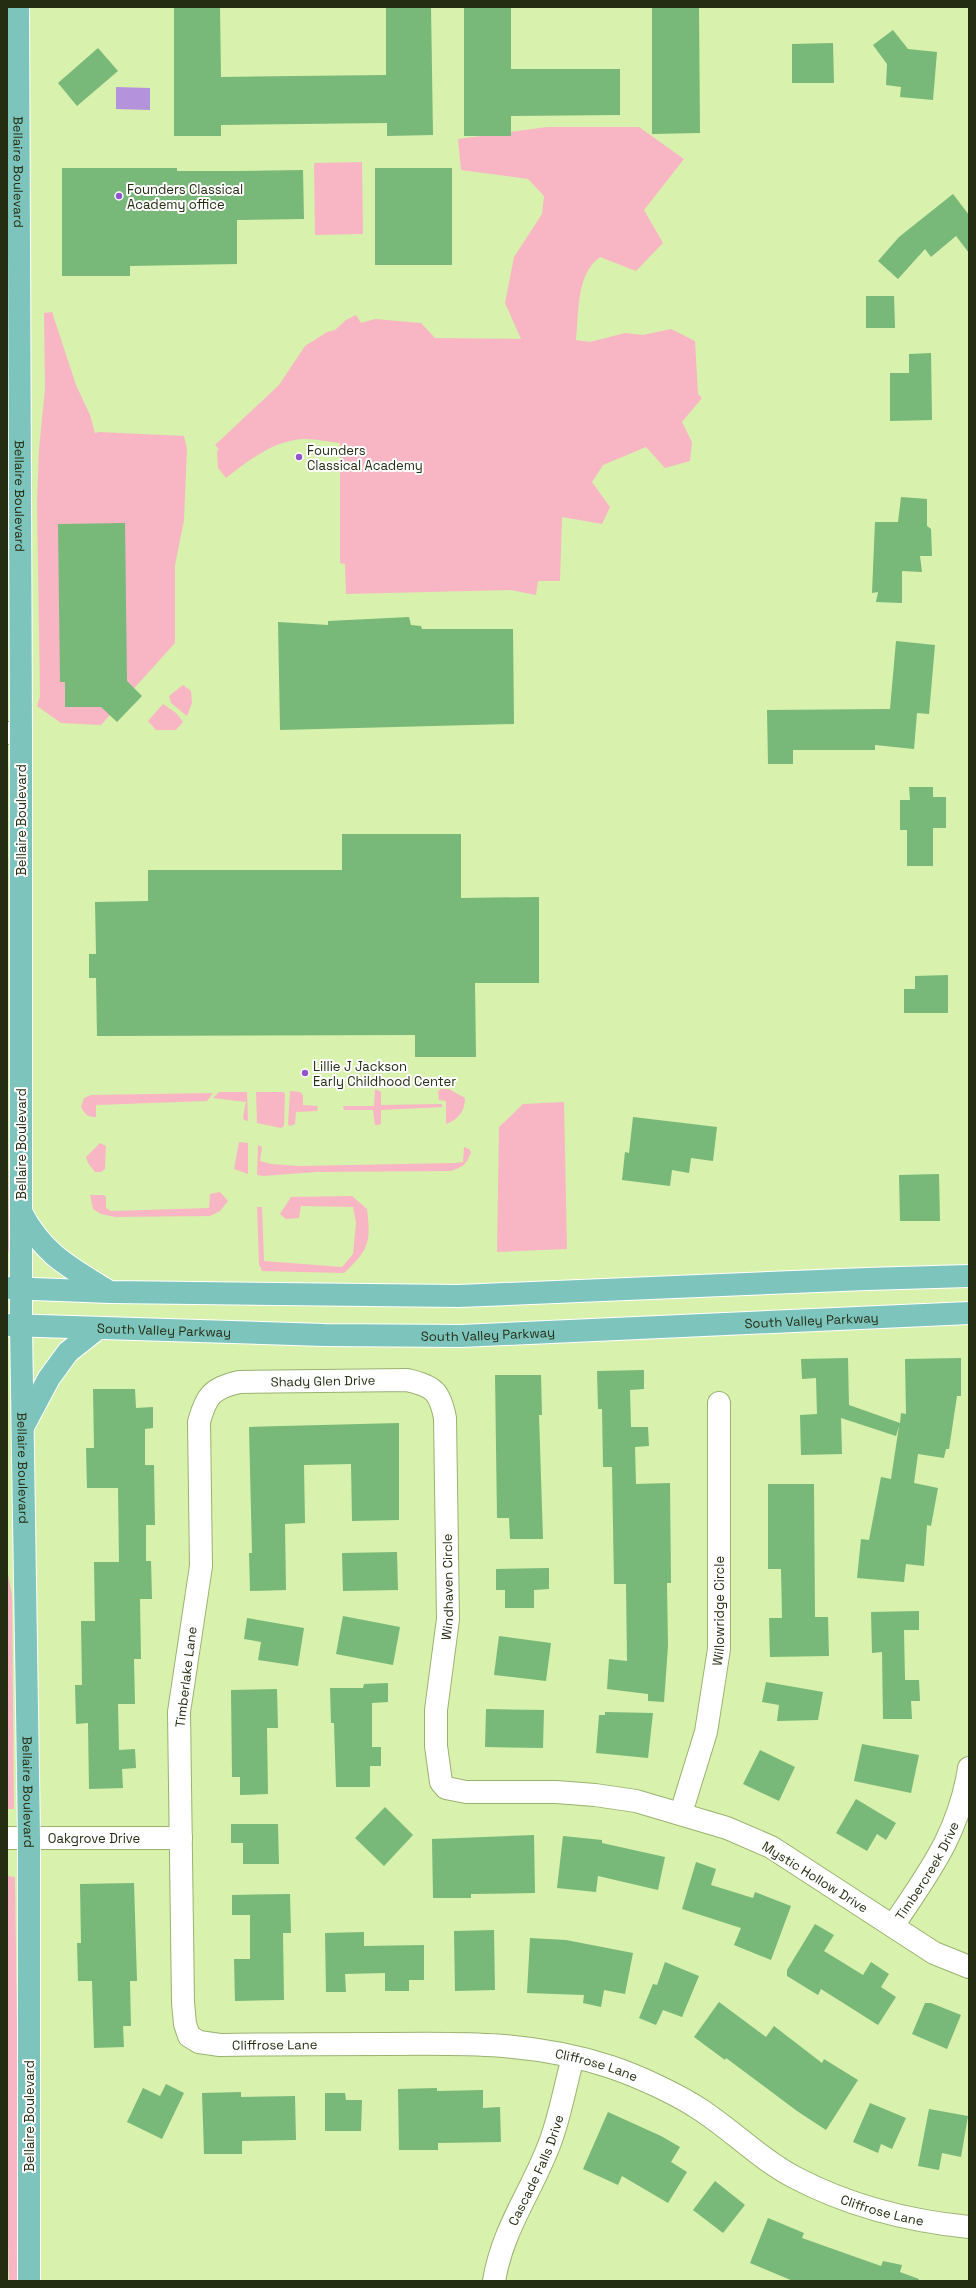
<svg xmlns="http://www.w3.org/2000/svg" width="976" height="2288" viewBox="0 0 976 2288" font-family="'Space Grotesk',sans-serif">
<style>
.green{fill:#f8b6c4}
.water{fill:#b492dc}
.building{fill:#78b879}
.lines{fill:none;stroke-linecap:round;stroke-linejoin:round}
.minor-casing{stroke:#9ab270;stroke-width:24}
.major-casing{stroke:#fff;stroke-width:24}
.minor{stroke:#fff;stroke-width:22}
.major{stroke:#7dc4bd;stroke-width:22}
.poi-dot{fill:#9155cc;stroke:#fff;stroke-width:1.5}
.labels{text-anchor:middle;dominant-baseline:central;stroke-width:4;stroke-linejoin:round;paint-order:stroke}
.street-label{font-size:13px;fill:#242d12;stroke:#fff}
.poi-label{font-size:13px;fill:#242d12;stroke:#fff;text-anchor:start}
</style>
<rect width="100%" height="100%" fill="#d8f1ac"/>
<g class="green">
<path d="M547 127H639L684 159 644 210 663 243 636 271 600 257C576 274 579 313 576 340L590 342 625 333 643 335 671 329 695 341 698 394 702 398 682 422 692 442 690 461 665 468 646 447 603 465 592 482 610 507 602 524 562 517 560 581H538L536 595 511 590 346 594 345 564 340 563V443C329 442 317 439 306 439 275 439 248 461 226 478L218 468 217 451 219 449 215 445 279 385 305 346 327 332 335 330 346 320 356 315 361 323 375 319 421 323 435 338 521 339 505 303 514 257 542 214 544 196 528 179 461 170 458 139Z"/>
<path d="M362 162 363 234 315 235 314 163Z"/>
<path d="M52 312 76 385 90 415 95 433 99 432 184 436 187 449 184 520 175 565V643L101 725 61 723 37 706 40 696 37 501 39 449 45 389 44 313Z"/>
<path d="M183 685 191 691 192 703 187 716 171 703 169 696Z"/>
<path d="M163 704 176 713 183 722 176 730H156L148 721Z"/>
<path d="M7 1017 9 1249 7 1258Z"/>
<path d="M375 1089 381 1092V1105L441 1104 443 1107 381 1110V1124L378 1125H375L373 1110H344L343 1106H374Z"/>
<path d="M441 1089H449L465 1098C465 1111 458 1120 446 1124V1101L439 1100 438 1091Z"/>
<path d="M290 1091 300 1092 303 1095V1105L318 1106 317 1111 296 1112 295 1124 290 1126 288 1124Z"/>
<path d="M219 1092H247L248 1121 244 1120 243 1117 246 1102 213 1098Z"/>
<path d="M256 1092H283L285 1094 284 1126 281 1128 257 1123Z"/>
<path d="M213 1093 207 1101 96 1105V1117C87 1117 85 1114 81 1107L84 1098 91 1095Z"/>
<path d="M564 1102 567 1249 497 1252 499 1127 523 1104Z"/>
<path d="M239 1142 248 1143V1174L234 1169Z"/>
<path d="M100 1143 106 1146 105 1169 101 1172H95L88 1163 86 1157Z"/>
<path d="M258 1145 262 1147 260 1161 271 1164 299 1166 454 1163 463 1162 464 1147 469 1149 471 1152C467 1164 462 1168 450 1171L316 1172 263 1176 257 1175Z"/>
<path d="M220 1192 228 1201 220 1211 210 1216 115 1217 101 1214 93 1209 90 1195H103L106 1197V1208L111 1211 209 1208 210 1194Z"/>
<path d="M352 1196 367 1209C371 1242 369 1250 344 1273L262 1271 259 1264 257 1207H262L264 1261 342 1267 353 1254 356 1223 353 1207 301 1206 299 1218 286 1219 280 1214 291 1197Z"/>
<path d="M7 1569 12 1595 14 1809H7Z"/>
<path d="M7 1876 15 1877 19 2175 17 2281H9L7 2190Z"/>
</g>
<path class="water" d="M116 87 150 88V110L116 109Z"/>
<g class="building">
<path d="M174 7H220L221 77 386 75V7H431L433 135 387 136V123L221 125V136H174Z"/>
<path d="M464 7H511V69H620V115L511 116V136H464Z"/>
<path d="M652 7H699L700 133 652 134Z"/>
<path d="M893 30 908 49 937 52 933 100 900 97 901 87 886 85 887 64 873 45Z"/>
<path d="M833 43 834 83H792V44Z"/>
<path d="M98 48 118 71 77 106 58 83Z"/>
<path d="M62 168H177V171H237L303 170 304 219 237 220V264L130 266V276H62Z"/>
<rect x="375" y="168" width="77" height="97"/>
<path d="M953 194 969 215V253L956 236 931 257 925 249 898 279 878 261 899 237Z"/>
<path d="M866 296H894L895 328H866Z"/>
<path d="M931 353 932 420 890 421V373H909V354Z"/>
<path d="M901 497 927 499V526L931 529 932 556H920L922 572 902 571V603L876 602 878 592 872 593 875 522H898Z"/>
<path d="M125 523 127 681 142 696 117 722 101 707H65V682H60L58 524Z"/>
<path d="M409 617 411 625 421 626 422 629H513L514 724 280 730 278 622 328 625V621Z"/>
<path d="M896 641 935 645 929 714 917 713 914 749 875 745V750H793V764H768L767 710 890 709Z"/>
<path d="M909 787H933V797H946V828H933V866H907V830H900V800H910Z"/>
<path d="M342 834H461V898L539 897V983H475L476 1057H415V1035L97 1036 96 978H89V954H96L95 902 148 901V870H342Z"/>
<path d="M948 975V1013H904V989H915V976Z"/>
<path d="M633 1117 717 1127 713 1161 691 1158 689 1173 672 1170 670 1186 622 1180 625 1152 629 1153Z"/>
<path d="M939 1174 940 1221H900L899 1175Z"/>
<path d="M848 1358 849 1405 900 1423 901 1413 906 1414 905 1359 961 1358V1396H957L949 1449H946L944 1458 918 1454 914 1483 938 1488 931 1526 927 1525 924 1566 906 1564 904 1582 857 1578 861 1539 869 1540 881 1477 891 1479 899 1426 896 1436 841 1418 842 1454 801 1455 800 1415 817 1414 816 1378 802 1379 801 1359Z"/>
<path d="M644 1370V1389L630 1390 631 1427H648L649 1446 635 1447 636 1484 670 1483 671 1583H667L668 1646 664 1702 648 1701V1694L607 1689 609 1659 627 1661 626 1584H614L612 1467H603L602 1409H598L597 1371Z"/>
<path d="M495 1375H541L542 1415H539L543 1539H510L509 1518H497Z"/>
<path d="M93 1389H135L136 1408 153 1407V1428L145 1429V1465H154L155 1525H146V1561H151L152 1599H140L141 1659H134L135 1704H118L119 1750 135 1749 136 1768 122 1769 123 1788 89 1789 88 1723 76 1724 75 1685H82L81 1621H95L94 1562H119L118 1488H87L86 1448H94Z"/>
<path d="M399 1423V1520L352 1521 351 1464 304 1465 305 1523 285 1524 286 1590 250 1591 249 1553H252L249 1427Z"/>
<path d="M768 1484H814L815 1617H828L829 1656 770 1657 769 1618H782L781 1569H768Z"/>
<path d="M397 1552 398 1590 343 1591 342 1553Z"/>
<path d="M549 1568V1589L534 1590V1608H505V1590H496V1569Z"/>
<path d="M919 1611V1630H904L905 1680H919L920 1701H911L912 1719H883L882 1652 872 1653 871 1612Z"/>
<path d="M343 1616 400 1627 393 1665 336 1654Z"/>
<path d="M247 1618 304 1628 298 1666 258 1660 261 1642 244 1639Z"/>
<path d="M499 1636 551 1643 546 1681 494 1675Z"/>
<path d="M766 1682 823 1692 818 1720 777 1721 779 1705 762 1702Z"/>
<path d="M388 1683V1702L372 1703V1747H381V1766H370V1787H336L334 1723H331L330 1688H363L364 1684Z"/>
<path d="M277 1689 278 1728H267L268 1794 240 1795V1777H232L231 1690Z"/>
<path d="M486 1709 544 1710 543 1748 485 1747Z"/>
<path d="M605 1712 653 1713 648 1758 596 1753 599 1715H605Z"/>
<path d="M862 1744 919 1755 911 1793 854 1781Z"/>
<path d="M760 1750 795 1767 779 1801 743 1784Z"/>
<path d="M856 1799 896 1823 886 1840 877 1834 867 1851 836 1833Z"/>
<path d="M385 1807 413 1835 384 1866 355 1838Z"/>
<path d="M231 1824H278L279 1864H243V1843H231Z"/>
<path d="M534 1835 535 1893 471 1894V1898H433L432 1839Z"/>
<path d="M563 1836 602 1840V1843L665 1857 658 1890 598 1876 596 1892 557 1888Z"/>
<path d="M696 1862 716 1869 711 1885 753 1898 755 1892 791 1906 771 1960 734 1945 741 1928 682 1909Z"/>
<path d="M134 1883 137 1981H130L131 2026H123L124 2047 94 2048 92 1981H78L77 1943H81L80 1884Z"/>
<path d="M290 1894 291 1933H283L284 2000 235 2001 234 1959H250V1915H232V1895Z"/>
<path d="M815 1924 834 1935 824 1951 863 1975 871 1962 889 1974 881 1987 896 1997 878 2025 821 1989 818 1995 787 1976V1970Z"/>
<path d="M494 1930 495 1990 455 1991 454 1931Z"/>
<path d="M364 1932V1946L424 1945V1980H409V1991H385V1973L345 1974 346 1992H326L325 1933Z"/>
<path d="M530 1938 566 1940 633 1953 625 1994 604 1990 601 2007 583 2003 584 1995 527 1993Z"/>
<path d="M665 1962 699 1976 682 2017 663 2010 656 2025 639 2018 653 1984 657 1985Z"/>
<path d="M719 2002 766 2037 774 2026 822 2063 824 2059 858 2080 826 2130 797 2111 726 2058 725 2060 694 2037Z"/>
<path d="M925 2003H931L961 2015 947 2049 912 2034Z"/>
<path d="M166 2084 184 2093 162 2139 127 2122 143 2088 160 2096Z"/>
<path d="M437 2088V2091L483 2090V2108L500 2107 501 2142 438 2143V2150H399L398 2089Z"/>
<path d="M241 2092V2097L295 2096 296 2140 242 2141V2154H204L202 2093Z"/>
<path d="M325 2093H345L346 2100H362L361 2131H325Z"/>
<path d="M870 2103 906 2118 892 2149 881 2144 878 2153 853 2142Z"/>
<path d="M929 2109 968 2116 961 2157 942 2153 939 2170 918 2166Z"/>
<path d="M608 2112 661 2136 680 2147 671 2162 687 2172 668 2203 622 2176 618 2185 583 2169Z"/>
<path d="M715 2181 745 2205 723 2233 693 2210Z"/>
<path d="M768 2218 804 2233 802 2238 881 2266 883 2261 902 2265 900 2272 919 2279 918 2281H793L750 2263Z"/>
</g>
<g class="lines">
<g class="minor-casing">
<g id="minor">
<path d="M7 733H21"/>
<path id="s1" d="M681 1813 706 1732 719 1649V1403"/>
<path id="s2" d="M7 1838H181"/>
<path id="s3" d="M893 1926C928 1873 959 1834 969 1768"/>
<path id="s4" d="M969 1967 934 1953 771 1847 727 1828 636 1801 595 1795 556 1792H466L446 1788 441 1782 436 1746V1710L448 1619 445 1418C440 1392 434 1386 407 1380L239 1382C212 1388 206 1396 199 1422L201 1566 179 1712 183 2002 185 2024 189 2036 199 2042 220 2045C276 2044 331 2044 387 2044 466 2043 535 2042 611 2067 638 2076 677 2094 701 2110 733 2131 760 2159 794 2177 849 2206 908 2221 969 2227"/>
<path id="s5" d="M494 2281C503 2226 535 2187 552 2137 561 2111 566 2083 573 2057"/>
</g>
</g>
<g class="major-casing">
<g id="major">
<path id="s6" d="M18 7 21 733V1326L29 1838V2281"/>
<path d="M21 1212C43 1254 69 1267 108 1291"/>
<path d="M7 1288 111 1292 459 1296 866 1279 969 1276"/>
<path id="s7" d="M7 1325 324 1335 461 1336 969 1313"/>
<path d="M24 1425 49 1378 68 1352 97 1329"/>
</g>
</g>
<use href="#minor" class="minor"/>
<use href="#major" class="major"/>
</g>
<g class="poi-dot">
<circle cx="119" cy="196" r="4"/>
<circle cx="299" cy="457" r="4"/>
<circle cx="305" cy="1073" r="4"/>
</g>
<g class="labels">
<g class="street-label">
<text stroke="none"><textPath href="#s6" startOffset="165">Bellaire Boulevard</textPath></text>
<text stroke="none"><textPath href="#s6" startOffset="489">Bellaire Boulevard</textPath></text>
<text transform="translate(21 820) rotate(-90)">Bellaire Boulevard</text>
<text transform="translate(21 1144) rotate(-90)">Bellaire Boulevard</text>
<text stroke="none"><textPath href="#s7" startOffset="805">South Valley Parkway</textPath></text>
<text stroke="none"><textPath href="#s7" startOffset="157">South Valley Parkway</textPath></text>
<text stroke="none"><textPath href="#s7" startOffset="481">South Valley Parkway</textPath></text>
<text transform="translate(323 1381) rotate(-1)">Shady Glen Drive</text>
<text stroke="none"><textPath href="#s6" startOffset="1461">Bellaire Boulevard</textPath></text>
<text stroke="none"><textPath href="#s4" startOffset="770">Windhaven Circle</textPath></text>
<text stroke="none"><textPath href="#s1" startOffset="207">Willowridge Circle</textPath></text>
<text transform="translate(186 1677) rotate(-83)">Timberlake Lane</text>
<text stroke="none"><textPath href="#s6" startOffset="1785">Bellaire Boulevard</textPath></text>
<text stroke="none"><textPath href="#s2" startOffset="87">Oakgrove Drive</textPath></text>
<text stroke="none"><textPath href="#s3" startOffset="65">Timbercreek Drive</textPath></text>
<text transform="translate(815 1877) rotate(32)">Mystic Hollow Drive</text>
<text stroke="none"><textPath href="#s4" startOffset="1931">Cliffrose Lane</textPath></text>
<text stroke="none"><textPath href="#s4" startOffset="2255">Cliffrose Lane</textPath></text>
<text transform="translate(29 2116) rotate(-90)">Bellaire Boulevard</text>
<text stroke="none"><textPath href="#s5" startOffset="119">Cascade Falls Drive</textPath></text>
<text stroke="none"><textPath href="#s4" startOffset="2579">Cliffrose Lane</textPath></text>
</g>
<g class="poi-label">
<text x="127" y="189">Founders Classical<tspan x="127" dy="15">Academy office</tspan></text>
<text x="307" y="450">Founders<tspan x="307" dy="15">Classical Academy</tspan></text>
<text x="313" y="1066">Lillie J Jackson<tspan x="313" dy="15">Early Childhood Center</tspan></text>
</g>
</g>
<rect width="976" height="2288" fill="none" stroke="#242d12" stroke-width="16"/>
</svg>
